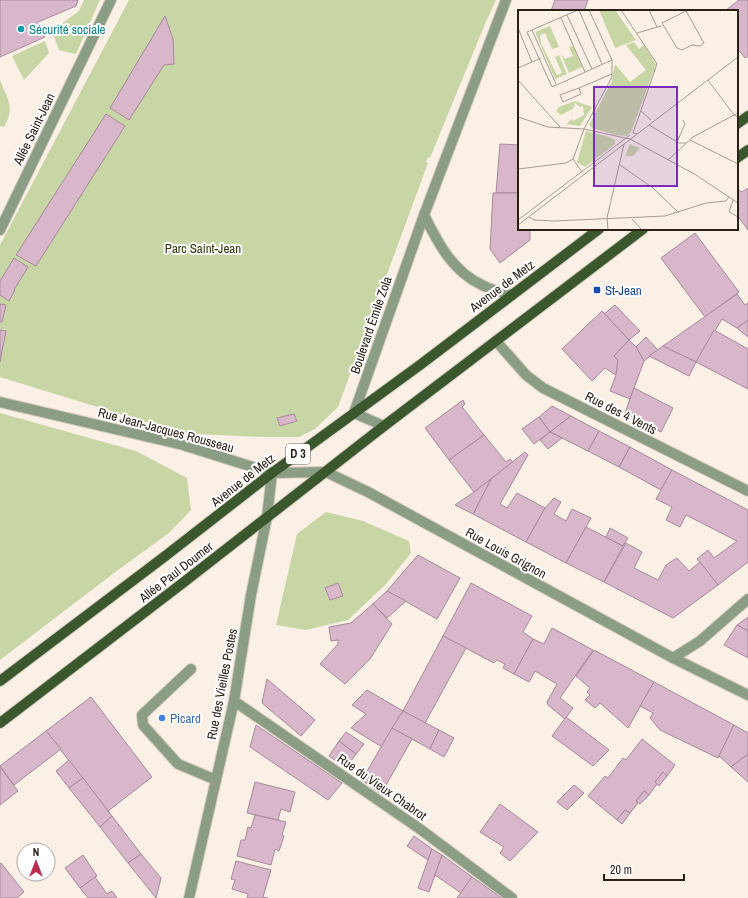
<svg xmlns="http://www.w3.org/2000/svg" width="748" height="898" viewBox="0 0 748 898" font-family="'Archivo Narrow',sans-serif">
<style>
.green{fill:#c8d5a4}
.building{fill:#d8b7cb;stroke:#a8899c}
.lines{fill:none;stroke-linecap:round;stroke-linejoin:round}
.minor-casing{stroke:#d5cbc0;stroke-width:12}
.major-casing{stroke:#d5cbc0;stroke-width:12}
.minor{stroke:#8c9d85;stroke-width:10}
.major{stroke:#3b572d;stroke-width:10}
.culture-dot{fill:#0f9aa8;stroke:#fff;stroke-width:1.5}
.transit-dot{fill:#1a4fb4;stroke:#fff;stroke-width:1.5}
.shop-dot{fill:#3f7fe0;stroke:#fff;stroke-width:1.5}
.labels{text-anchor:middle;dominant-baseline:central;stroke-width:4;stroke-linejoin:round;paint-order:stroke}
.shield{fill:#fff;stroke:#6a635c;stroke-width:1}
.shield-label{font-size:12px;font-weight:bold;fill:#2a2016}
.culture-label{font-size:13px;fill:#0d838f;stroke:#fff;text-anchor:start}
.street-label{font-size:13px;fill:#2a2016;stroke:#fff}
.park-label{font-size:13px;fill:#2f3807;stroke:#fff}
.transit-label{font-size:13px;fill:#164399;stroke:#fff;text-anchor:start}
.shop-label{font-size:13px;fill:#366cbe;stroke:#fff;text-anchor:start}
.inset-road{fill:none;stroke:#a79d92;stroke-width:1}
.view{fill:#7b2cbf;fill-opacity:0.15;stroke:#7b2cbf;stroke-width:2}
.inset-edge{fill:none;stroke:#2a2016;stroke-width:2}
</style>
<rect width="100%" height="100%" fill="#fbf0e5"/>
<g class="green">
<path d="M84 0H100L76 54 59 50 52 31 79 11Z"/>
<path d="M129 0H496L485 24 430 158 428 157 426 162 428 163 338 407 315 429 299 437H264L195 434 159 426 0 377V245Z"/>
<path d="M45 41 49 53 24 80 12 56Z"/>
<path d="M0 80C7 99 16 107 4 127L0 126Z"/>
<path d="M0 413 136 451 187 478 191 510 169 533 114 573 0 660Z"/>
<path d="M326 512 363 521 409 541 411 553 386 584 348 620 306 630 276 625 297 534Z"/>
</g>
<g class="building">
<path d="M0 0H78L76 6 38 22 45 37 0 57Z"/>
<path d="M555 0H588L584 11H551Z"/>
<path d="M739 0H748V56L745 58 737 48V11H725Z"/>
<path d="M165 16 173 39 174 64 164 65 129 120 110 108Z"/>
<path d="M106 114 125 126 36 266 16 255Z"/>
<path d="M500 144 519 145V193H496Z"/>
<path d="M748 188V230L737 215V192L739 190 742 192Z"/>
<path d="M493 193H519V229H530V240L500 263 490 249Z"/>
<path d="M695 233 739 292 705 317 661 258Z"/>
<path d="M14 258 28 267 14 290H15L9 301 0 295V281Z"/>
<path d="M737 294 745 305 748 303V320L737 328 722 319 696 362 663 346Z"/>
<path d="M0 304 6 305 2 322H0Z"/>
<path d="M615 305 640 331 629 340 604 314Z"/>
<path d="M602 311 629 340 614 356 618 360 616 375 605 368 592 381 562 349Z"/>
<path d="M748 320V337L737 328Z"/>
<path d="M0 330 6 331 0 362Z"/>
<path d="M714 330 748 349V389L696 362Z"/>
<path d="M646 337 658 350 644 361 636 347Z"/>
<path d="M629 340 636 347 644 361 630 399 610 391 616 375 618 360 614 356Z"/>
<path d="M663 346 696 362 689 376 649 356Z"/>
<path d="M634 388 673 408 661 432 625 413Z"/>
<path d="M463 400 465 404 462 407 484 435 449 460 425 428Z"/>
<path d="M552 406 571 416 550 432 539 417Z"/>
<path d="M294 414 297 421 280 426 277 418Z"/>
<path d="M571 416 599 431 588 451 550 432Z"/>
<path d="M539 417 550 432 534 444 522 429Z"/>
<path d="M599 431 630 447 619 467 588 451Z"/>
<path d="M550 432 562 438 548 449 540 440Z"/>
<path d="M484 435 506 462 510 459 513 462 474 492 449 460Z"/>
<path d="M630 447 672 470 661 490 619 467Z"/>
<path d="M525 452 528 455 500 504 507 508 517 493 545 508 526 542 473 514 491 479Z"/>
<path d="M672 470 748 510V562L718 585 697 559 708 550 714 558 737 541 686 515 680 527 666 520 672 507 656 499Z"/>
<path d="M491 479 473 514 455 505 474 492Z"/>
<path d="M554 498 561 502 554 514 566 521 572 509 591 518 566 563 526 542 545 508Z"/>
<path d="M586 527 623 546 604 582 566 563Z"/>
<path d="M610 528 628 538 623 546 606 537Z"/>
<path d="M626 543 642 552 634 568 658 580 666 565 677 558 689 571 700 562 718 585 673 618 604 582Z"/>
<path d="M418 555 460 578 437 619 387 591Z"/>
<path d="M338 583 343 596 330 600 325 588Z"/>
<path d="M471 583 532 616 523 632 533 639 514 674 503 668 505 664 497 660 494 663 443 636Z"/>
<path d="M387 591 406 601 387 618 373 604Z"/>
<path d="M373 604 392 624 370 659 345 684 320 664 338 644V640L331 641 329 627 351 623Z"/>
<path d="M748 617V631L737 625Z"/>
<path d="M737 625 748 631V658L724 645Z"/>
<path d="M552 628 593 650 560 698 573 708 565 719 548 705 547 702 557 684 535 671 529 682 514 674 533 639 544 644Z"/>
<path d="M443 636 466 648 425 723 403 711Z"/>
<path d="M594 650 654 682 628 728 600 703 595 708 585 700 590 695 587 692 590 688 576 676Z"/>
<path d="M267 679 315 720 301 736 262 703Z"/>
<path d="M654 682 734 725 718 758 660 730 650 718 653 713 640 706Z"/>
<path d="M367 690 403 711 382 747 351 728 366 714 352 705Z"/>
<path d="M91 697 152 777 108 811 46 731Z"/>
<path d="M403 711 439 730 430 749 392 728Z"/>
<path d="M566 717 609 750 593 766 552 736Z"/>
<path d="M256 725 342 783 328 800 250 747Z"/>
<path d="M734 725 748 733V754L731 767 719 756Z"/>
<path d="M392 728 412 739 381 794 362 780Z"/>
<path d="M439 730 454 738 444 757 430 749Z"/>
<path d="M46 731 61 749 14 785 0 766Z"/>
<path d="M346 732 364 744 356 754 339 741Z"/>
<path d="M642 739 675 765 667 776 663 772 655 782 657 784 649 795 644 791 636 801 638 803 630 813 625 810 617 820 588 796 605 776 608 778 623 758 626 760Z"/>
<path d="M339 741 356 754 346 768 329 756Z"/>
<path d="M748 754V782L731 767Z"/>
<path d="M69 760 83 778 69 788 56 771Z"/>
<path d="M0 767 18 791 0 805Z"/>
<path d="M663 772 667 776 659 786 655 782Z"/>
<path d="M83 778 112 816 100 827 69 788Z"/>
<path d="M255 782 295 792 290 812 281 809 278 820 247 813Z"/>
<path d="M574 785 584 793 567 810 557 802Z"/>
<path d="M644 791 649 795 640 804 636 801Z"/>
<path d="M500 804 538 832 510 861 500 853 504 847 480 832Z"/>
<path d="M625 810 630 813 622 824 617 820Z"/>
<path d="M255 815 286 822 282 835 284 836 279 851 275 849 271 865 237 856 241 840H245L248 827 251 828Z"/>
<path d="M112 816 141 854 128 863 100 827Z"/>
<path d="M414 836 432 849 428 860 407 846Z"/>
<path d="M432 849 442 855 429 892 418 888Z"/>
<path d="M141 854 161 878 156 898 128 863Z"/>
<path d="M83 855 97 876 80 888 65 868Z"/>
<path d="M442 855 472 877 461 893 435 875Z"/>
<path d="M236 861 271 870 263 897 268 898H247L248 894 232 889 235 880 231 879Z"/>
<path d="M1 863 24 892 17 898H0V864Z"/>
<path d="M95 877 107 894 112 891 117 898H88L80 888Z"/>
<path d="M472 877 502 898H457Z"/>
</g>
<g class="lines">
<g class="minor-casing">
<g id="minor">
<path d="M424 215C438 243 452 271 482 285 491 290 502 292 512 295"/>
<path d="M0 230 111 0"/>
<path d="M496 341 526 375 543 388 748 491"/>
<path d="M0 402 183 445 272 473 326 472 368 492 673 658 748 695"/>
<path d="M384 426 354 413 424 215 506 0"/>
<path d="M673 658 700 641 748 599"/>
<path d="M191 669 142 715 143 725 178 764 216 780"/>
<path d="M234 701 420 829 512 898"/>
<path d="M189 898 234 701 251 595 267 517 272 473"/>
</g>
</g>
<g class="major-casing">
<g id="major">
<path d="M737 124 748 116"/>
<path d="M737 158 748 150"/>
<path d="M0 681 164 557 272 473 420 365 599 229"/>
<path d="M0 723 184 582 384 426 643 229"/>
</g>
</g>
<use href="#minor" class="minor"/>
<use href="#major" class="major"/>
</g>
<circle class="culture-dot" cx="21" cy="29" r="4"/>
<rect class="transit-dot" x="593" y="286" width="8" height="8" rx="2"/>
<circle class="shop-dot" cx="162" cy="718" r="4"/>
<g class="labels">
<rect class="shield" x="286" y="444" width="24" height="20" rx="3"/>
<g class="shield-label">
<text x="298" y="454">D 3</text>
</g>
<g class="culture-label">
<text x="29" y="29">Sécurité sociale</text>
</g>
<g class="street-label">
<text transform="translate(34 129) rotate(-64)">Allée Saint-Jean</text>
<text transform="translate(502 286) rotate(-37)">Avenue de Metz</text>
<text transform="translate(371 325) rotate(-71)">Boulevard Émile Zola</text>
<text transform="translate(621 413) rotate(27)">Rue des 4 Vents</text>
<text transform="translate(166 430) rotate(15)">Rue Jean-Jacques Rousseau</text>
<text transform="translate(243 480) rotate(-38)">Avenue de Metz</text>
<text transform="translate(506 553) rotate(29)">Rue Louis Grignon</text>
<text transform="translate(176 572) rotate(-38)">Allée Paul Doumer</text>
<text transform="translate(222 684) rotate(-79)">Rue des Vieilles Postes</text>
<text transform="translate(382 787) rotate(35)">Rue du Vieux Chabrot</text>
</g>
<g class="park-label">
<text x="203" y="248">Parc Saint-Jean</text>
</g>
<g class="transit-label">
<text x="605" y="290">St-Jean</text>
</g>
<g class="shop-label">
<text x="170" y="718">Picard</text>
</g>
</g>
<g transform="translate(518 10)">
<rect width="220" height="220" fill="#fbf0e5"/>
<path d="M81 0H97L118 30 97 38ZM32 16 41 37 34 39 27 23 22 25 23 33 39 65 44 63 37 47 41 45 49 64 37 69 17 22ZM116 32 121 39 126 35 138 55 113 122 109 126 98 125 74 118 71 115 94 71 97 54 112 72 128 60 108 35ZM55 36 64 57 51 63 43 44 47 49 55 46 51 37ZM57 91 74 97 62 116 48 114 54 109 55 111 66 105 65 96 62 97 57 93 56 98 43 105 38 101 41 97ZM68 121 91 127 97 130V134L67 157 59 152ZM112 134 122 138 115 146H107Z" fill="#c8d5a4"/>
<path class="inset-road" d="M60 0 9 22 34 77 94 50 71 0M61 0 84 54M103 0 139 54 115 123 119 124M131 0 139 17M168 1 186 33 182 36 174 35 164 40 159 38 144 13ZM49 5 74 59M43 8 67 62M0 18 14 52M14 20 38 74M119 23 143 16M0 58 23 48M0 70 42 117M190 70 216 105 220 103M61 78 63 84 45 92 42 85 61 78 94 64M123 101 133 110M0 107 30 117 66 119 112 129 178 165 220 193M131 115 161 133H168M172 130 220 154M159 132 167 114 165 110M150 150 175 127 216 105 220 107M102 155 135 178 161 203M0 159 48 153 55 149M64 162 55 149 66 119 94 67V50M215 190 211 202 220 207M11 207 16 210 36 211 147 206 188 193 208 191 211 187M114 209 124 220M0 210 112 125M0 215 220 47M90 220 89 208 106 134"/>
<path class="view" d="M76 77H159V176H76Z"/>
<rect width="220" height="220" class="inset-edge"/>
</g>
<g transform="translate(36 862)"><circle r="19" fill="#ffffff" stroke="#aaa6a2"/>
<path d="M0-3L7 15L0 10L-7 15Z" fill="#bd2d4e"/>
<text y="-6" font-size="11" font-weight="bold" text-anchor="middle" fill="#2a2016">N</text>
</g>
<path d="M604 874v6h80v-6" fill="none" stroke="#2a2016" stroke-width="2"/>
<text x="610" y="874" font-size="12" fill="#2a2016" stroke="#ffffff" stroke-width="3" paint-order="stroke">20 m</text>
</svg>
